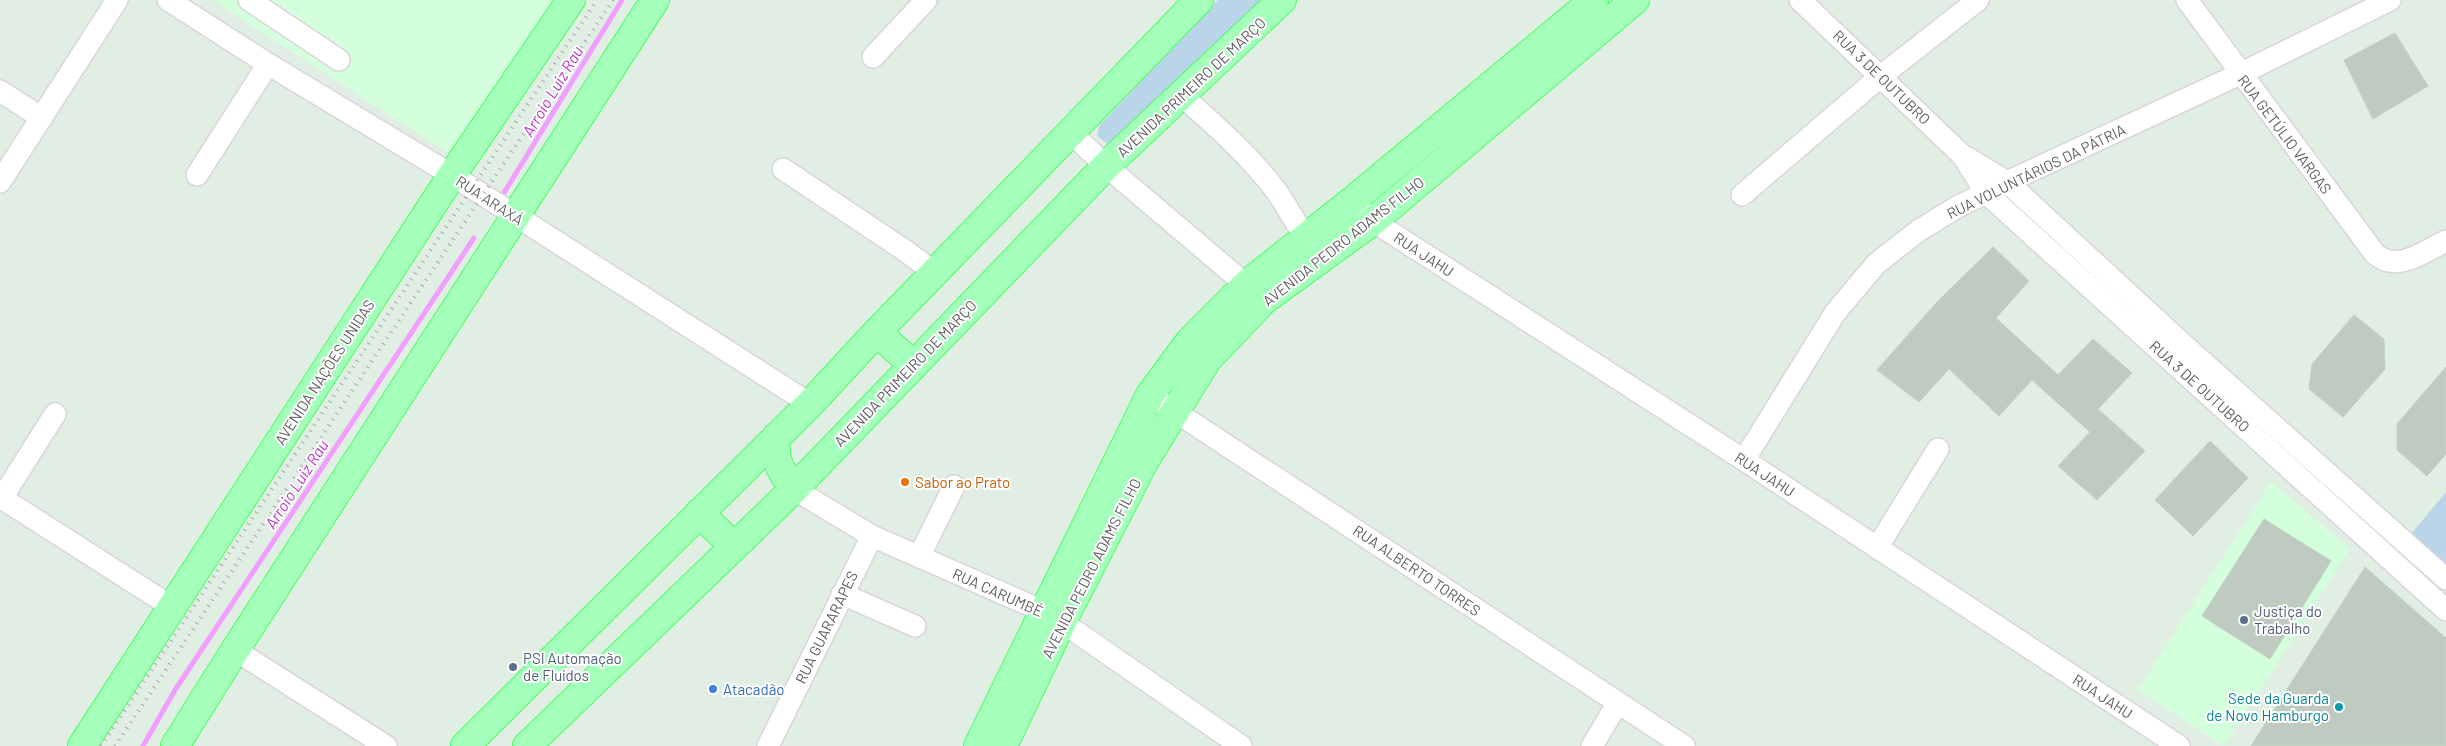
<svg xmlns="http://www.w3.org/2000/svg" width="2446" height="746" viewBox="0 0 2446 746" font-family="Barlow,sans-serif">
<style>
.commercial{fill:#d4ffdc}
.green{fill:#bad5e9}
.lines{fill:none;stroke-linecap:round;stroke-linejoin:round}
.stream{stroke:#f19fff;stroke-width:5}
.building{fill:#bfcbc0;stroke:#bed3c0}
.minor-casing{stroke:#dcd4db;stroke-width:24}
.major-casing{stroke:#48ff61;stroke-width:30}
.minor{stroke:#fff;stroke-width:21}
.major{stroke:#a4ffbb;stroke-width:28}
.rail{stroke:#a9a6a9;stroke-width:4;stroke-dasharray:1 6;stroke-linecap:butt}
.food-dot{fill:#e8710a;stroke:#fff;stroke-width:2}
.service-dot{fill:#5c6f8a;stroke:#fff;stroke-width:2}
.shop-dot{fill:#3f7fe0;stroke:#fff;stroke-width:2}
.culture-dot{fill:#0f9aa8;stroke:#fff;stroke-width:2}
.labels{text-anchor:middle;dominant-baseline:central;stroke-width:4;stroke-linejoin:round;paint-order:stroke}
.street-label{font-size:15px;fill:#635963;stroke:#fff}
.food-label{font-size:15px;fill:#c56008;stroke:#fff;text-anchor:start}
.service-label{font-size:15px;fill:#4e5e75;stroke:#fff;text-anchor:start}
.shop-label{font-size:15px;fill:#366cbe;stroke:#fff;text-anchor:start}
.culture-label{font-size:15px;fill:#0d838f;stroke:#fff;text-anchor:end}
.water-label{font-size:16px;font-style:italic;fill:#ba34c5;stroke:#fff}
</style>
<rect width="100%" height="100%" fill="#e0eee3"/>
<g class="commercial">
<path d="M213 0H566L456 158Z"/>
<path d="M2271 482 2350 549 2224 746 2138 690Z"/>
</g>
<g class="green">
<path d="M1218 0H1264L1110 146 1097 136 1099 126Z"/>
<path d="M2446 492V574L2407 539Z"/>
</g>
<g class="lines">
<g class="stream">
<path d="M502 196 622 0"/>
<path d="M143 746 175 690 474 238"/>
</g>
</g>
<g class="building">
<path d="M2395 33 2428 86 2373 119 2344 60Z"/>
<path d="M1993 247 2029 281 1996 318 2058 375 2093 339 2132 373 2098 409 2145 451 2097 500 2058 466 2090 432 2032 380 1999 416 1949 369 1919 402 1877 370 1937 302Z"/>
<path d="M2354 315 2384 339 2385 369 2343 417 2309 389 2312 364Z"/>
<path d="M2446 367V454L2427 476 2397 450V424Z"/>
<path d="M2210 441 2248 478 2193 536 2155 500Z"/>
<path d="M2264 519 2331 561 2270 659 2202 616Z"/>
<path d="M2365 567 2446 638V746H2251Z"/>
</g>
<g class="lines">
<g class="minor-casing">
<g id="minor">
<path d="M168 0 268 64 452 175 810 404"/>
<path d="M249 0 339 60"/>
<path d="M1800 0 1963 156 1986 193 2446 610"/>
<path d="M2187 0 2375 254C2397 273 2423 252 2446 241"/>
<path d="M873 57 926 0"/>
<path d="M0 91 42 118"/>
<path d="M1182 96C1216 126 1250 156 1277 192 1290 211 1300 232 1315 250"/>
<path d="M1070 132 1106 166 1257 294"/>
<path d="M1966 157 2007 182 2186 347 2446 579"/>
<path d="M783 169 907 252 934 272"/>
<path d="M197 175 268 64"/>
<path d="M0 182 117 0"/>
<path d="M1742 195 1881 76 1978 0"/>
<path d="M1363 212 1373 221 1744 460 2179 746"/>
<path d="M1150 395 1684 746"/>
<path d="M1744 460 1835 313 1876 264 1918 231 1957 207 2007 182 2240 74 2390 0"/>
<path d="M794 489 872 536 1043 611 1062 622 1241 746"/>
<path d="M0 497 172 607"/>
<path d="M2 498 55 414"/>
<path d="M1877 548 1938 449"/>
<path d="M919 557 954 486"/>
<path d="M842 594 915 626"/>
<path d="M235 650 386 746"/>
<path d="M768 746 872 536"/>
<path d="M1592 746 1617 704"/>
</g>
</g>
<g class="major-casing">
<g id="major">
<path d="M877 332 912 364"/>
<path d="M776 437C774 461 780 470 794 489"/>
<path d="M699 513 734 546"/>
<path d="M82 746 452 175 571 0"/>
<path d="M175 746 235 650 655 0"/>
<path d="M465 746 810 404 877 332 1199 0"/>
<path d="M527 746 794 489 1106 166 1282 0"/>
<path d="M978 746 1150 395 1190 341 1247 284 1352 201 1594 0"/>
<path d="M1003 746 1062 622 1145 460 1207 360 1264 300 1373 221 1635 0"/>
</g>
</g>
<use href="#minor" class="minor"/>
<use href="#major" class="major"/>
<g class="rail">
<path d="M101 746 597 0"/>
<path d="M115 746 613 0"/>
</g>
</g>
<circle class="food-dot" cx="905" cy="482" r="5"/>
<g class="service-dot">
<circle cx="2244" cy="620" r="5"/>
<circle cx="513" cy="667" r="5"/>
</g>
<circle class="shop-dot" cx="713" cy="689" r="5"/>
<circle class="culture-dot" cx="2339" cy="707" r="5"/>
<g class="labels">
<g class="street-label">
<text transform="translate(1882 77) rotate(44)">RUA 3 DE OUTUBRO</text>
<text transform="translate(1191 87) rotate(-43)">AVENIDA PRIMEIRO DE MARÇO</text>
<text transform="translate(2285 134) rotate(53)">RUA GETÚLIO VARGAS</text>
<text transform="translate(2036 171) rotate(-26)">RUA VOLUNTÁRIOS DA PÁTRIA</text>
<text transform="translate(490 200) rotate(33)">RUA ARAXÁ</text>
<text transform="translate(1343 241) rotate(-38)">AVENIDA PEDRO ADAMS FILHO</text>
<text transform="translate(1424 254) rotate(33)">RUA JAHU</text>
<text transform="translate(324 372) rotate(-57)">AVENIDA NAÇÕES UNIDAS</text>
<text transform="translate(905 373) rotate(-46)">AVENIDA PRIMEIRO DE MARÇO</text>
<text transform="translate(2200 386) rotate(42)">RUA 3 DE OUTUBRO</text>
<text transform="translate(1765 474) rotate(33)">RUA JAHU</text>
<text transform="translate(1091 568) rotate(-63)">AVENIDA PEDRO ADAMS FILHO</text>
<text transform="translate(1417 570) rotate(34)">RUA ALBERTO TORRES</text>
<text transform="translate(998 592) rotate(24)">RUA CARUMBÉ</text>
<text transform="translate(826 627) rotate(-64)">RUA GUARARAPES</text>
<text transform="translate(2103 696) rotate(33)">RUA JAHU</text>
</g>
<g class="food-label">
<text x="915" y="482">Sabor ao Prato</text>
</g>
<g class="service-label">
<text x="2254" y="611">Justiça do<tspan x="2254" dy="17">Trabalho</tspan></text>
<text x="523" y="658">PSI Automação<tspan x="523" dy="17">de Fluídos</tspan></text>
</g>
<g class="shop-label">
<text x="723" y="689">Atacadão</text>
</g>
<g class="culture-label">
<text x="2329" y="698">Sede da Guarda<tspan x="2329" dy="17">de Novo Hamburgo</tspan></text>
</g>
<g class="water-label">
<text transform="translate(552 91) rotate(-59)">Arroio Luiz Rau</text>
<text transform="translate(296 484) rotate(-57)">Arroio Luiz Rau</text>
</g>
</g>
</svg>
